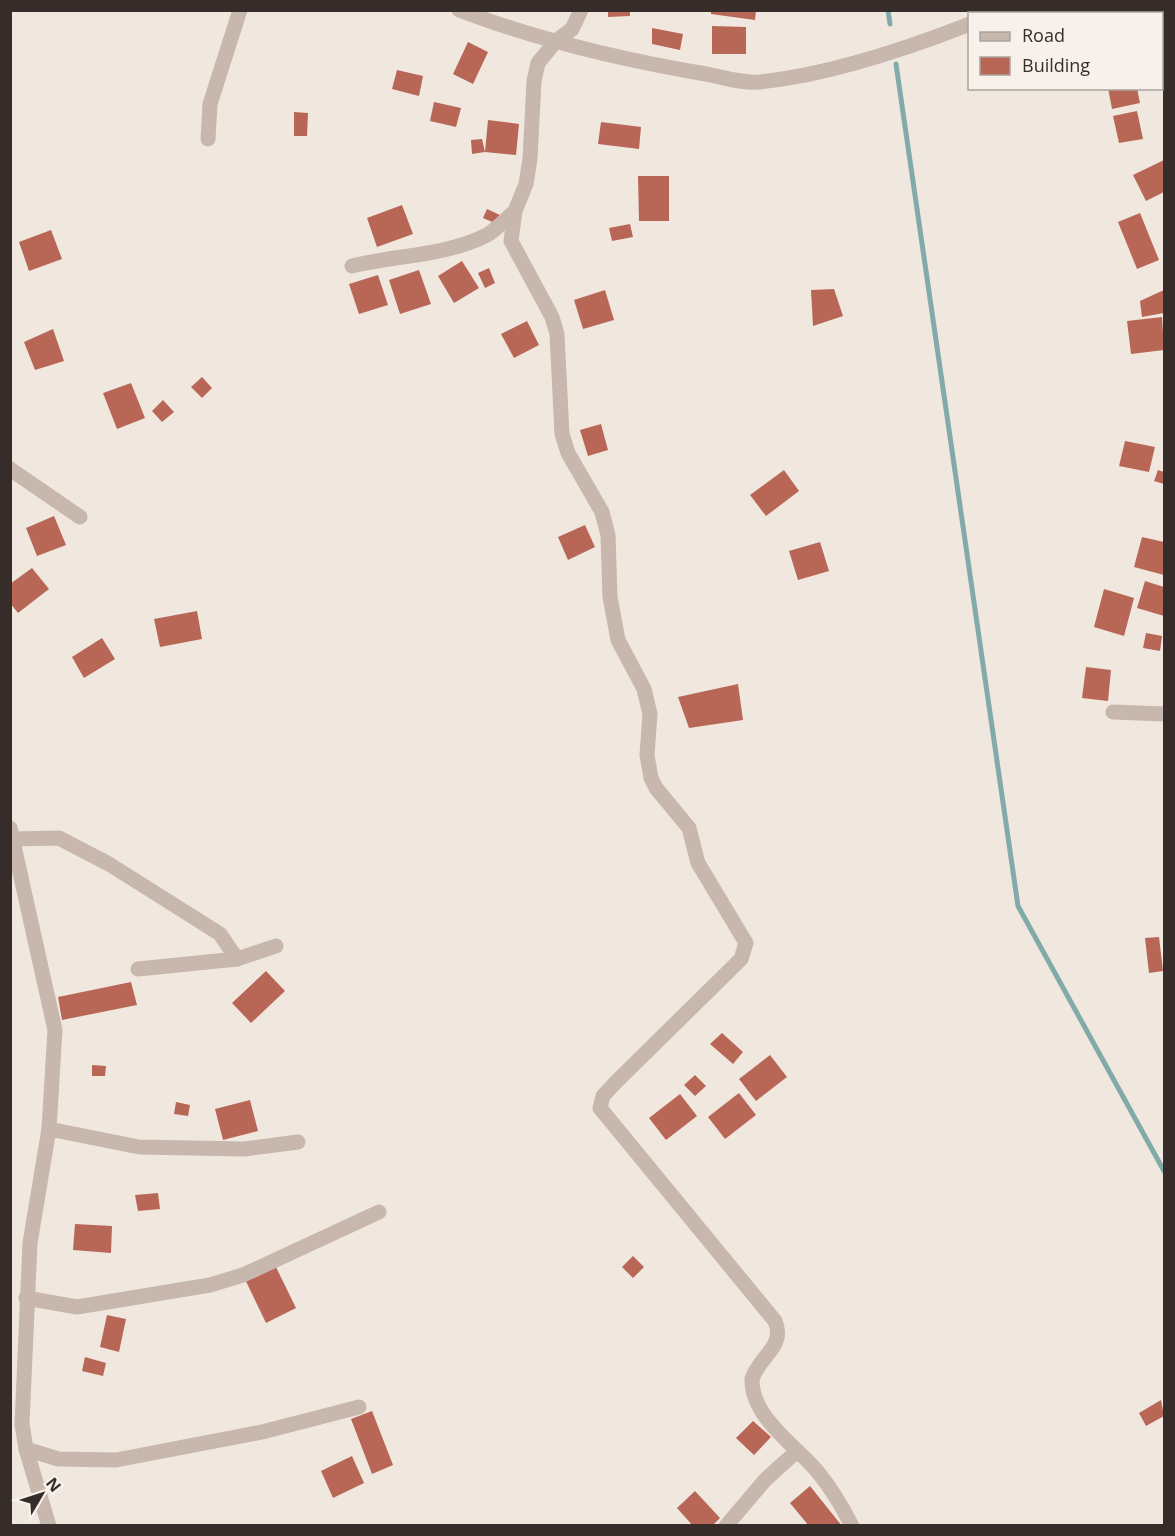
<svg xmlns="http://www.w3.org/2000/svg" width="1175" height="1536" viewBox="0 0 1175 1536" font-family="'Open Sans',sans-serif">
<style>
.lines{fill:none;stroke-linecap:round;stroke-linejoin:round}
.stream{stroke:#82aaa9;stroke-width:5}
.building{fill:#b86756}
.minor{stroke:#c7b7ad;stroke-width:15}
</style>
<rect width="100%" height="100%" fill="#f0e7df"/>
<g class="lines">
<g class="stream">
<path d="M888 10 890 24"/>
<path d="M896 64 1018 906 1164 1171"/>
</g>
</g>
<g class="building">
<path d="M608 10H630V16L608 17Z"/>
<path d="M711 10H756L755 20 711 14Z"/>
<path d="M712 26 746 27V54H712Z"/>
<path d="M652 28 683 34 680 50 652 44Z"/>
<path d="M468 42 488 52 473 84 453 74Z"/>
<path d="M397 70 423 76 419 96 392 89Z"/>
<path d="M1108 88H1137L1140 103 1112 109Z"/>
<path d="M434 102 461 108 456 127 430 121Z"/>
<path d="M1137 111 1143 139 1119 143 1113 116Z"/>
<path d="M294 112 308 113 307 136H294Z"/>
<path d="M488 120 519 124 516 155 485 152 472 154 471 140 482 139 485 152Z"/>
<path d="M601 122 641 127 639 149 598 144Z"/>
<path d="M1164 160V192L1146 201 1133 175Z"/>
<path d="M638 176H669V221H639Z"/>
<path d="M402 205 413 234 377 247 367 218Z"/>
<path d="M487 209 502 216 497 224 483 218Z"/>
<path d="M1140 213 1159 260 1137 269 1118 222Z"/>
<path d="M630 224 633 237 612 241 609 228Z"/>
<path d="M51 230 62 259 29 271 19 242Z"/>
<path d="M462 261 479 288 454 303 438 276Z"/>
<path d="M489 268 495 283 485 288 478 273Z"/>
<path d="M419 270 431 304 400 314 389 280Z"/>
<path d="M378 275 388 305 359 314 349 284Z"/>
<path d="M834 289 843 316 813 326 811 290Z"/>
<path d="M605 290 614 320 583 329 574 300Z"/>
<path d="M1164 290V313L1142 317 1140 301Z"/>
<path d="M1162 317 1164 350 1131 354 1127 321Z"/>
<path d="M527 321 539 345 514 358 501 334Z"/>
<path d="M53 329 64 361 35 370 24 342Z"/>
<path d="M202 377 212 388 202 398 191 387Z"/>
<path d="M131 383 145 418 117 429 103 393Z"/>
<path d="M163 400 174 412 162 422 152 411Z"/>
<path d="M601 424 608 450 588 456 580 430Z"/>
<path d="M1125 441 1155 447 1149 472 1119 466Z"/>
<path d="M784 470 799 491 766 516 750 495Z"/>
<path d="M1158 470 1164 472V484L1154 481Z"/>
<path d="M54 516 66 545 37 556 26 528Z"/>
<path d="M585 525 595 547 568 560 558 537Z"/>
<path d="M1142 537 1164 542V575L1134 567Z"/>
<path d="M820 542 829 571 798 580 789 551Z"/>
<path d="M32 568 49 589 18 613 10 603V584Z"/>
<path d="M1145 581 1164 587V616L1137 608Z"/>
<path d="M1104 589 1134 598 1124 636 1094 627Z"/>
<path d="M197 611 202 639 160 647 154 619Z"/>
<path d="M1146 633 1162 636 1160 651 1143 648Z"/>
<path d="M102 638 115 659 84 678 72 657Z"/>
<path d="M1086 667 1111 670 1108 701 1082 698Z"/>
<path d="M738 684 743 720 689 728 678 697Z"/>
<path d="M1159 937 1163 971 1149 973 1145 938Z"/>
<path d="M266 971 285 991 251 1023 232 1003Z"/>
<path d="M131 982 137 1005 62 1020 58 997Z"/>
<path d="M722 1033 743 1052 733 1064 710 1044Z"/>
<path d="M770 1055 787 1077 756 1101 739 1079Z"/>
<path d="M92 1065 106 1066 105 1076H92Z"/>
<path d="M695 1075 706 1086 695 1096 684 1085Z"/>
<path d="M739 1093 756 1115 725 1139 708 1117Z"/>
<path d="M680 1094 697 1116 666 1140 649 1118Z"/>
<path d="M250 1100 258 1131 223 1140 215 1109Z"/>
<path d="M176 1102 190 1105 188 1116 174 1114Z"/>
<path d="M158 1193 160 1209 138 1211 135 1195Z"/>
<path d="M75 1224 112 1226 111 1253 73 1250Z"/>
<path d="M633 1256 644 1267 633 1278 622 1267Z"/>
<path d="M273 1261 296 1308 266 1323 243 1275Z"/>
<path d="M107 1315 126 1319 119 1352 100 1347Z"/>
<path d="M85 1357 106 1363 103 1376 82 1371Z"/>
<path d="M1161 1400 1164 1416 1146 1426 1139 1413Z"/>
<path d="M372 1411 393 1465 372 1474 351 1419Z"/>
<path d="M753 1421 771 1437 754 1455 736 1438Z"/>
<path d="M352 1456 364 1483 333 1498 321 1471Z"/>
<path d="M810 1486 842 1526H809L790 1503Z"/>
<path d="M695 1491 720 1518 712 1526H693L677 1508Z"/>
</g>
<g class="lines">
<g class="minor">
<path d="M459 10C538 40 623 60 706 74 722 77 743 84 760 82 828 75 906 49 970 24"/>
<path d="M581 10 572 29 556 41 538 63 534 81 530 159 526 184 515 211 511 241 552 317 557 334 562 434 568 453 602 512 608 535 610 597 618 640 644 689 650 714 647 755 651 778 656 788 689 828 698 863 746 943 741 959 615 1083 603 1096 600 1108 775 1321C786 1347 759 1356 752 1379 751 1417 796 1446 817 1471 831 1488 842 1506 852 1526"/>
<path d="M991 14 995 10"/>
<path d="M208 139 210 104 240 10"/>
<path d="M352 266C396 255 446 256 487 235 497 229 507 218 515 211"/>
<path d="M10 469 80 517"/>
<path d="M1113 712 1164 714"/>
<path d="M10 828 55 1030 49 1129 30 1243 22 1424 26 1449 49 1526"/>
<path d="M14 839 59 838 109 864 220 934 237 959"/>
<path d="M138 969 237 959 276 946"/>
<path d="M49 1129 139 1147 244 1149 298 1142"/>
<path d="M26 1298 77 1307 210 1285 243 1275 379 1212"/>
<path d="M26 1449 58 1459 116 1460 262 1432 359 1407"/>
<path d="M726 1526 765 1480 796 1452"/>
</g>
</g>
<rect width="1175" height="1536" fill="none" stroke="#362d2a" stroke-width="24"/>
<rect x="968" y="12" width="195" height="78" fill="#f8f1eb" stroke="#aaa39e" stroke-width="1.5"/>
<rect x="980" y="32" width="30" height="9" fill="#c7b7ad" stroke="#aaa39e" stroke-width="1.5"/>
<text x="1022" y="42" font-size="18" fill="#362d2a">Road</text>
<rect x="980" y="57" width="30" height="18" fill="#b86756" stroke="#aaa39e" stroke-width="1.5"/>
<text x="1022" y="72" font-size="18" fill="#362d2a">Building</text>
<g transform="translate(42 1494) rotate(51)" stroke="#f8f1eb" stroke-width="4.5" paint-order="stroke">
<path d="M0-4.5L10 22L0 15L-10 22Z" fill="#362d2a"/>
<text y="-9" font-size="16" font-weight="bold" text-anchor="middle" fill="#362d2a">N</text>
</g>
</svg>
